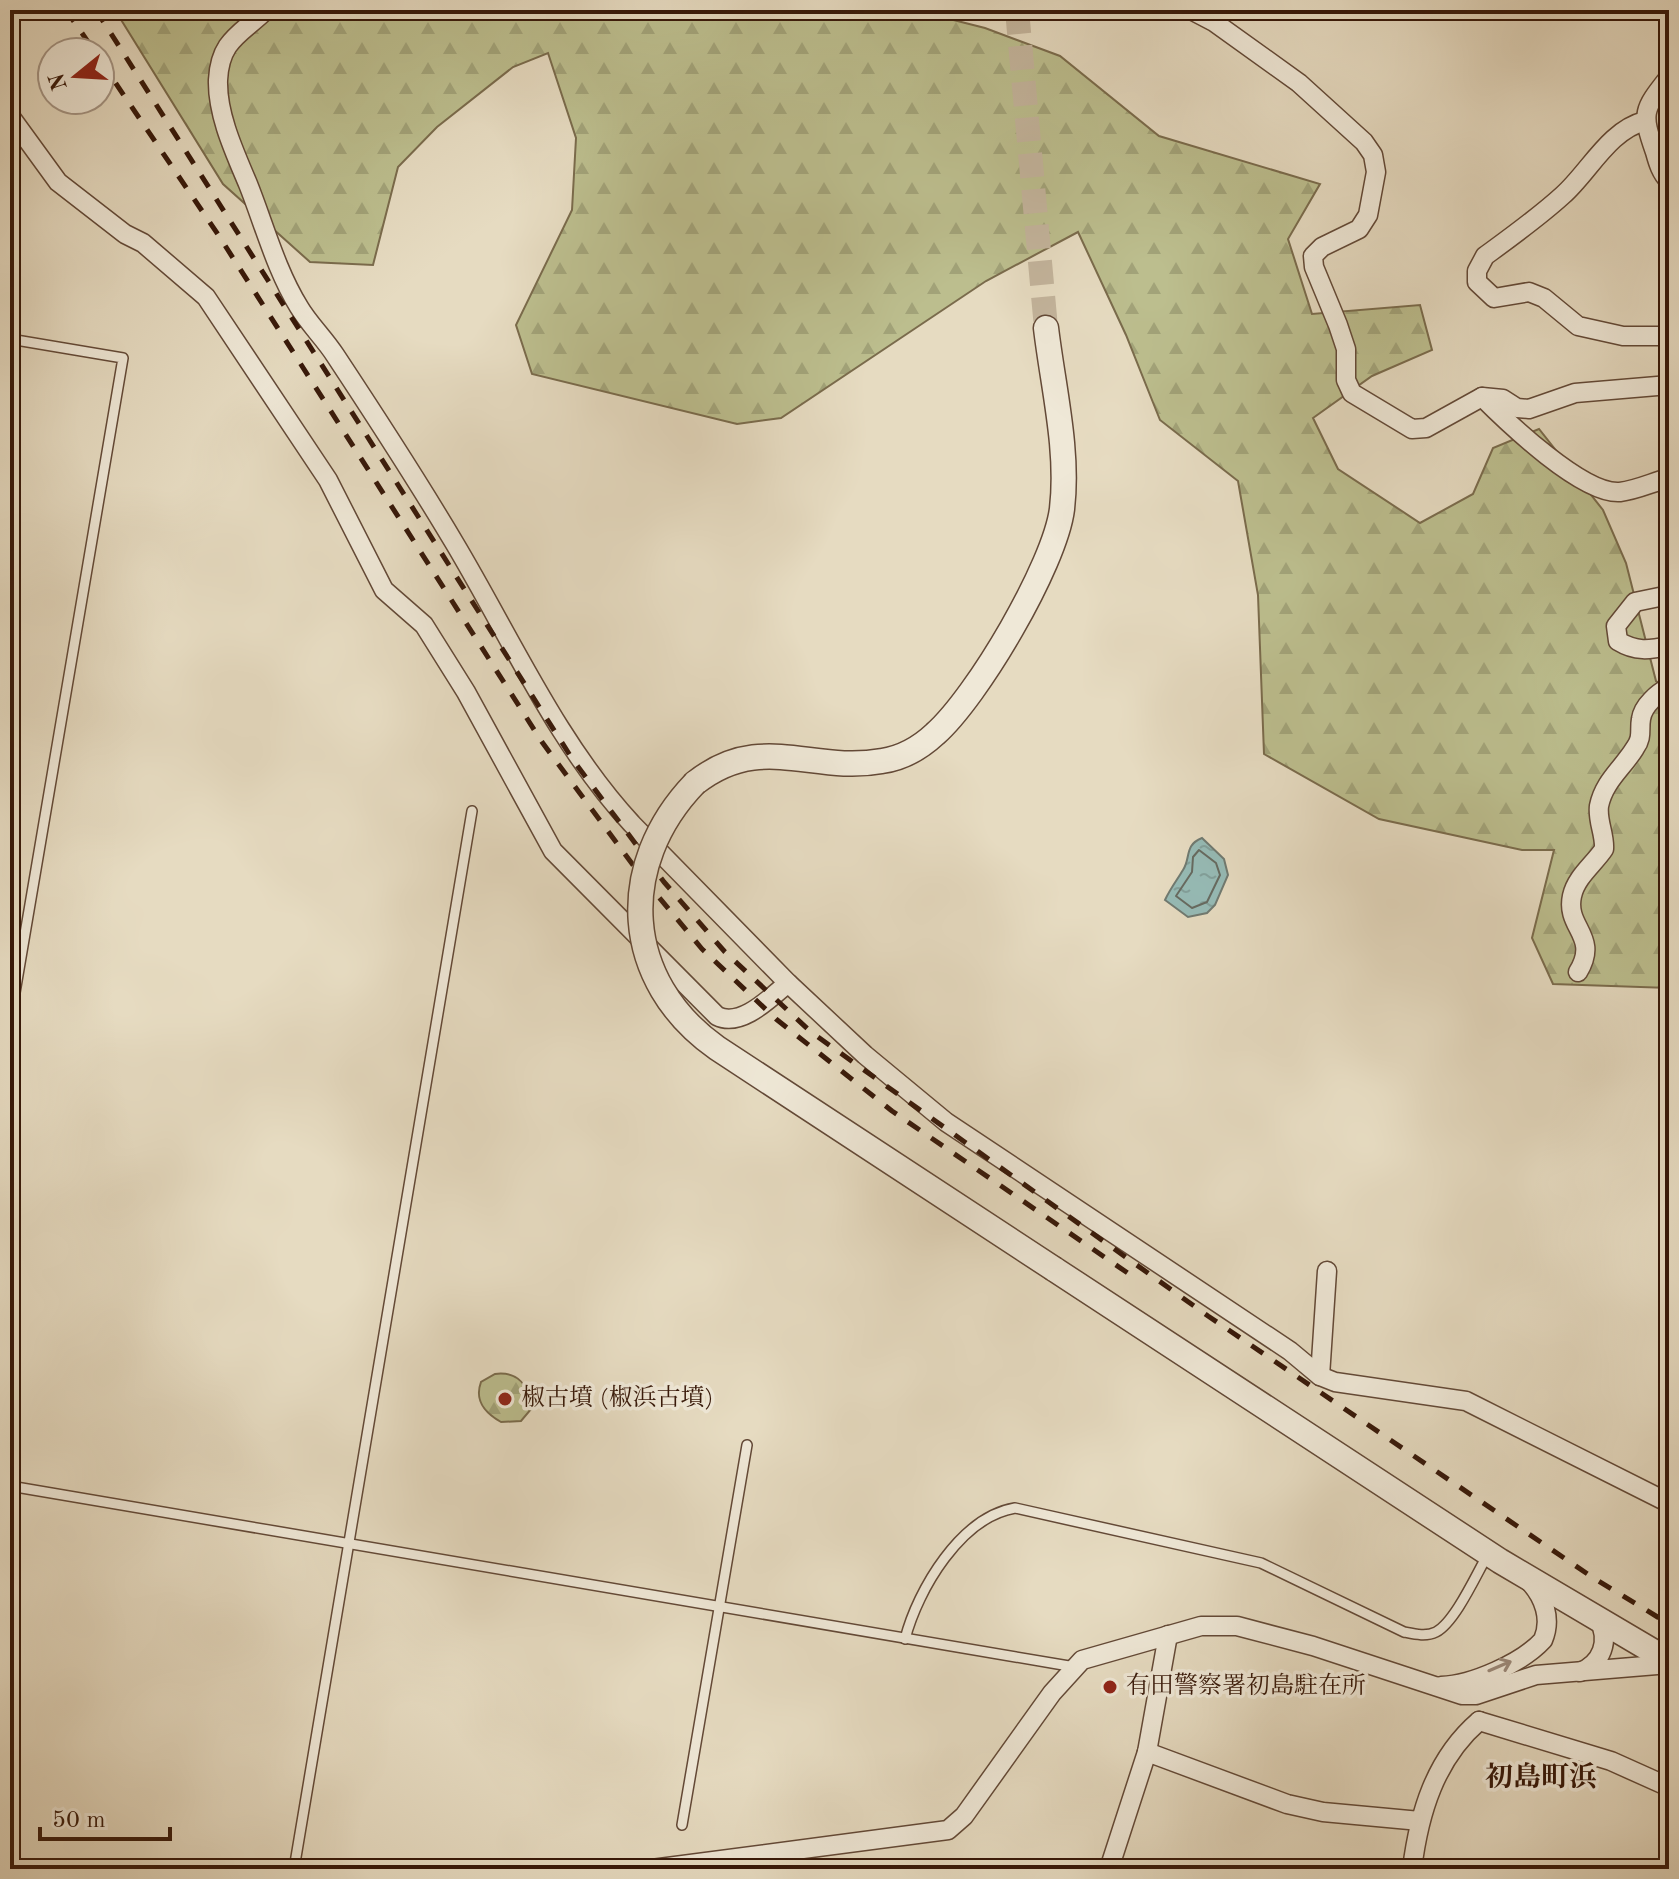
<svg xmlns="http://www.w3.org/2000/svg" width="1679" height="1879" viewBox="0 0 1679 1879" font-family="'Old Standard TT','Noto Serif JP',serif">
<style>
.forest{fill:url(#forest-firs);stroke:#7a6b4c;stroke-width:2}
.water{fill:url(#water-ripples);stroke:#707a71;stroke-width:2}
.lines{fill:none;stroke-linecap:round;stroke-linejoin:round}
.shore{stroke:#666a60;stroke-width:2}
.tertiary-tunnel{stroke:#c3b49c;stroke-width:24;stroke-dasharray:24 12;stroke-linecap:butt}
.service-casing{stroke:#634937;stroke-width:12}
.minor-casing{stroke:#634937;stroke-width:21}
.tertiary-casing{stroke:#634937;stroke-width:27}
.service{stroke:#efe8d7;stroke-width:9}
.minor{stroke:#efe8d7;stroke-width:18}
.tertiary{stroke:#efe8d7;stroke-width:24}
.rail{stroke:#371809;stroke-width:5;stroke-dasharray:14 14;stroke-linecap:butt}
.tertiary-bridge-casing{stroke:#634937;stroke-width:27;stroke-linecap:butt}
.tertiary-bridge{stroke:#efe8d7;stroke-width:24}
.oneway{stroke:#9c8a7a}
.poi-dot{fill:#8f2418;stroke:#efe8d7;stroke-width:3}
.labels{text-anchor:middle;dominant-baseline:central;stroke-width:7;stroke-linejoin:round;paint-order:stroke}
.poi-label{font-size:24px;fill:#371809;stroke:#efe8d7;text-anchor:start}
.quarter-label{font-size:28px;font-weight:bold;fill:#371809;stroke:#efe8d7}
</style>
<defs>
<pattern id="forest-firs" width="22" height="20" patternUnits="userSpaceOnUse" patternTransform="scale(2)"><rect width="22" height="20" fill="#bcbe8e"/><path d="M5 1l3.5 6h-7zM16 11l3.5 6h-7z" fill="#a2a379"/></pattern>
<pattern id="water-ripples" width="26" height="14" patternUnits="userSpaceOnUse" patternTransform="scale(2)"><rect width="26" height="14" fill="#96bbb6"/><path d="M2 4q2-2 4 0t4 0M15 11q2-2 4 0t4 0" fill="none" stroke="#82a09b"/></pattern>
</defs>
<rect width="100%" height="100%" fill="#e6dbc1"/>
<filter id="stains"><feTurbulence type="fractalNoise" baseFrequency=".0025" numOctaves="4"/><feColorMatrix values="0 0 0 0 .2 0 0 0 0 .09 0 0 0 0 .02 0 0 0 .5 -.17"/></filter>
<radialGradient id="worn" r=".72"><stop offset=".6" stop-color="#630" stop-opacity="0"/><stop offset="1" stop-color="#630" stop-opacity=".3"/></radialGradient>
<g class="forest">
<path d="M115 10H835L839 13 914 10 985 28 1060 56 1159 136 1320 184 1288 239 1312 314 1420 305 1432 350 1372 376 1313 418 1338 469 1420 523 1473 494 1493 448 1539 429 1603 510 1626 563 1656 681 1669 689V988L1553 984 1532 938 1554 850H1522L1379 819 1264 754 1258 595 1238 481 1160 420 1126 335 1078 232 986 281 781 418 737 424 532 374 516 325 572 210 576 138 548 53 513 67 437 127 398 167 373 265 310 262 223 184Z"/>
<path d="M495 1374C518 1371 529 1386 532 1408L521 1421 501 1422C485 1413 474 1401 481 1382Z"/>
</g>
<path class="water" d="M1202 838 1224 859 1228 875 1215 905 1207 913 1188 917 1165 900C1170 889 1177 880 1183 870 1191 858 1184 845 1202 838Z"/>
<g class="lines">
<path class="shore" d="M1199 850 1216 863 1220 875 1207 902 1192 908 1176 896 1192 872 1193 857Z"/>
<path class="tertiary-tunnel" d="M1017 10 1046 328"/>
<g class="service-casing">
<g id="service">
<path d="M10 339 123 358 10 1022"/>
<path d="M10 1486 1075 1667"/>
<path d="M905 1639C918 1589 961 1517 1015 1508L1261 1563 1404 1632C1414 1634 1426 1637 1436 1632 1455 1622 1476 1575 1487 1556"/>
<path d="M682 1825 747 1445"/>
<path d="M294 1869 472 811"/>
</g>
</g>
<g class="minor-casing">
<g id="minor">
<path d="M266 10C240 35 220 40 218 80 217 115 235 153 248 184 264 224 276 270 299 307 309 324 324 338 335 355 376 417 417 480 455 544 511 638 557 743 632 824L788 983 865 1055 946 1122 1290 1351 1320 1376 1335 1382 1466 1401 1669 1503"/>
<path d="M1191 10 1214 22 1299 83 1364 142 1373 155 1376 172 1368 215 1359 229 1322 247 1313 256 1314 267 1338 325 1346 349V380L1352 393 1412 429 1426 428 1482 397 1503 399 1517 408 1529 409 1575 393 1669 385"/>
<path d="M1669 77C1643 110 1641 112 1655 152 1658 163 1661 173 1669 181"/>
<path d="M10 116 58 182 125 234 143 243 206 297 328 480 384 590 424 625 466 692 553 851 717 1016C741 1028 770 998 788 983"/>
<path d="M1645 121C1609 130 1589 172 1563 195 1539 217 1511 237 1485 256L1477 271V282L1494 298 1529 292 1544 298 1578 326 1623 336H1669"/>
<path d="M1482 397C1508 423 1583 495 1620 492 1637 490 1653 482 1669 478"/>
<path d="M1669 595 1635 602 1616 626 1618 641C1636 652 1649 650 1669 646"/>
<path d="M1578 972C1600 936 1565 928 1572 896 1576 877 1594 864 1604 849 1605 834 1597 821 1599 806 1604 781 1623 768 1635 748 1643 737 1639 730 1641 719 1643 705 1658 693 1669 687"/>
<path d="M1320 1376 1327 1271"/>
<path d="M1580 1672C1602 1663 1610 1641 1599 1620"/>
<path d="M1441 1686C1472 1685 1522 1663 1543 1640 1552 1619 1544 1597 1529 1581"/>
<path d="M1479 1721 1611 1761 1669 1787"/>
<path d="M1147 1752 1287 1804 1323 1812 1420 1821"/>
<path d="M652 1869 948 1830 964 1816 1052 1693 1082 1660 1201 1626H1237L1313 1646 1462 1695H1476L1536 1675 1657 1665 1669 1654"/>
<path d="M1109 1869 1147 1752 1168 1635"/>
<path d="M1412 1869C1419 1813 1435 1759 1479 1721"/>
</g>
</g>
<g class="tertiary-casing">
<g id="tertiary">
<path d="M695 783C761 731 811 774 882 761 902 758 920 748 935 734 977 697 1055 565 1062 509 1069 450 1053 387 1046 328"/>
<path d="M1054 1269 1500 1561 1666 1659"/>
</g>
</g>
<use href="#service" class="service"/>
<use href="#minor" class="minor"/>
<use href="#tertiary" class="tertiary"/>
<g class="rail">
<path d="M66 10 95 52"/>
<path d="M96 10 573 760 664 882 725 952 811 1032 1208 1316 1592 1577 1669 1624"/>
<path d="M100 60 219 236 542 742 642 877 702 949 776 1019 892 1111 1132 1276"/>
</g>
<g class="tertiary-bridge-casing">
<path id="tertiary-bridge" d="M695 783C616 865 622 981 717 1048L1054 1269"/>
</g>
<use href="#tertiary-bridge" class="tertiary-bridge"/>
</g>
<defs><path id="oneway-shaft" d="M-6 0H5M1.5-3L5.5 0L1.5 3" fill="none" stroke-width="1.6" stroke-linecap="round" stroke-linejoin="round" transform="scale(2)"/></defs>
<use class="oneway" href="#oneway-shaft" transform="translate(1500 1666) rotate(-23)"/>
<g class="poi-dot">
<circle cx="505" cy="1399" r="8"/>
<circle cx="1110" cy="1687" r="8"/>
</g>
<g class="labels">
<g class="poi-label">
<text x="521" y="1399">椒古墳 (椒浜古墳)</text>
<text x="1126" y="1687">有田警察署初島駐在所</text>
</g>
<g class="quarter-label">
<text x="1541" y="1779">初島町浜</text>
</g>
</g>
<rect width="1679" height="1879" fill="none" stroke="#e6dbc1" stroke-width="40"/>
<rect x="12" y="12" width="1655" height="1855" fill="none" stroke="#371809" stroke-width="4"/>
<rect x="20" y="20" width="1639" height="1839" fill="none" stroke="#371809" stroke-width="2"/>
<g transform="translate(76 76) rotate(252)"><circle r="38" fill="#efe8d7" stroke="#a59585" stroke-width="2"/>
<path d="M0-6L14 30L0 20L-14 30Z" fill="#8f2418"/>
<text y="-12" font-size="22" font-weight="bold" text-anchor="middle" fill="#371809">N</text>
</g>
<path d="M40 1827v12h130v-12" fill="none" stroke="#371809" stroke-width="4"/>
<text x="52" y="1827" font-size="24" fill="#371809" stroke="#efe8d7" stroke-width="6" paint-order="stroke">50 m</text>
<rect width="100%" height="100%" filter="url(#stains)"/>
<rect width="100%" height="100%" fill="url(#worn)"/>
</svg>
